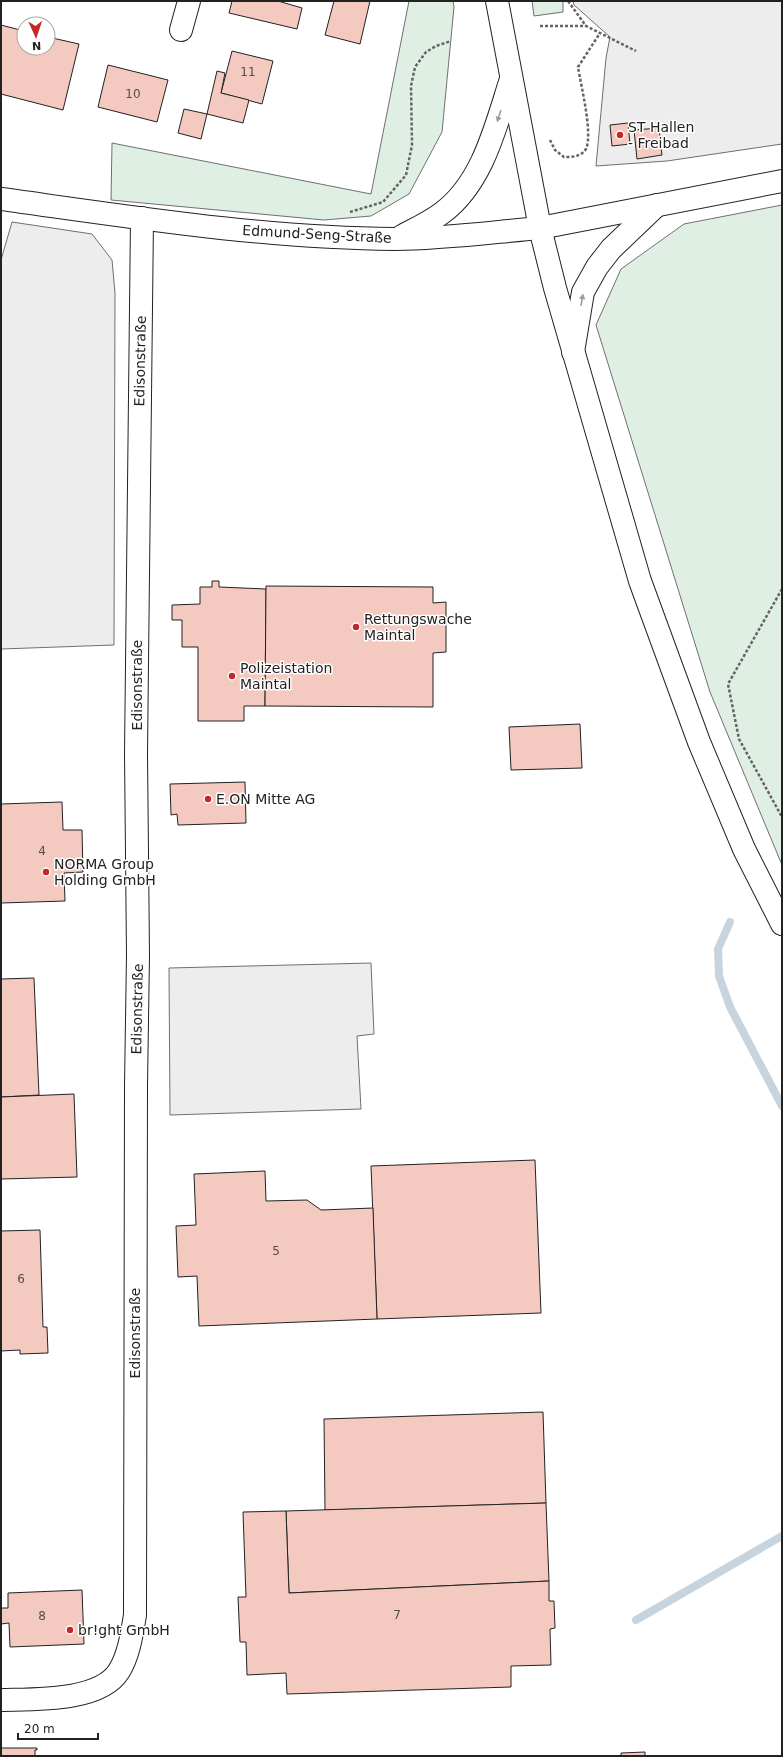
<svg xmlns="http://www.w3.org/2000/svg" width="783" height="1757" viewBox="0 0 783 1757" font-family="'DejaVu Sans',sans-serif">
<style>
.green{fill:#e0efe3;stroke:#6f6f6f}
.parking{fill:#ededed;stroke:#6f6f6f}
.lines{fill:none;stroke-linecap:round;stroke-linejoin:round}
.stream{stroke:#c7d3dd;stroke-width:8}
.building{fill:#f3c9c0;stroke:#222}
.street-casing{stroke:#222;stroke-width:24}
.secondary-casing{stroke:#222;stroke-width:24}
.path{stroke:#646464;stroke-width:2.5;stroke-dasharray:3 2;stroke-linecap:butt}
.street{stroke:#fff;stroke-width:22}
.secondary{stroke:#fff;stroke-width:22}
.oneway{fill:#9c9c9c}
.poi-dot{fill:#c62828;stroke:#fff;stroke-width:1.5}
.labels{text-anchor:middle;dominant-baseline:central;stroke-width:3;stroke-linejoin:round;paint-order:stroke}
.number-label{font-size:12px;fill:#564c4a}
.poi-label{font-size:14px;fill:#222;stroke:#fff;text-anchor:start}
.street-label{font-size:14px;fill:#222;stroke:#fff}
</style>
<rect width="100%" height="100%" fill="#fff"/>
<g class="green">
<path d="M409 1H453L454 7 442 132 409 194 371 216 324 220 111 200 112 143 371 194Z"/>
<path d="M532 1H563V12L534 16Z"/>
<path d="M782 205V865L710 692 596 325 621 269 684 224Z"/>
</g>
<g class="parking">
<path d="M573 1H782V144L667 161 596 166 606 58 610 37 574 5Z"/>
<path d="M12 222 92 234 112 260 115 293 114 645 1 649V260Z"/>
<path d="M371 963 374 1034 357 1036 361 1109 170 1115 169 968Z"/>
</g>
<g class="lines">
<g class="stream">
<path d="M730 922 718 949 719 976 730 1007 782 1106"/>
<path d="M636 1620 782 1536"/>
</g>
</g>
<g class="building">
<path d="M232 1H278L302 8 297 29 229 13Z"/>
<path d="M334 1H370L360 44 325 35Z"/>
<path d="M1 25 24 31V48H48V37L79 44 63 110 1 94Z"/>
<path d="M232 51 273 61 262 104 221 93Z"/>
<path d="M108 65 168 80 157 122 98 107Z"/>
<path d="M217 71 225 73 221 93 249 100 243 123 207 114Z"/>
<path d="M184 109 207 114 201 139 178 133Z"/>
<path d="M628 123 630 144 612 146 610 125Z"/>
<path d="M659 128 662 155 637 159 634 130Z"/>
<path d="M212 581H219V587L266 589 265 706H244V721H198V647H182V620H172V605L200 604V587H212Z"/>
<path d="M266 586 433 587V603L446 602V652L433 653V707L265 706Z"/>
<path d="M580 724 582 768 511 770 509 727Z"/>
<path d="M245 782 246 823 178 825 177 814 171 815 170 784Z"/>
<path d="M62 802 63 830H82L83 872 64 873 65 901 1 903V804Z"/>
<path d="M34 978 39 1095 1 1097V979Z"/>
<path d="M74 1094 77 1177 1 1179V1097Z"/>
<path d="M535 1160 541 1313 377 1319 371 1166Z"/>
<path d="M265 1171 266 1201 307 1200 321 1210 373 1208 377 1319 199 1326 197 1276 178 1277 176 1226 196 1225 194 1174Z"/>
<path d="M40 1230 43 1327H47L48 1353 20 1354V1350L1 1351V1231Z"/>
<path d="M543 1412 546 1503 325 1510 324 1419Z"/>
<path d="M546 1503 549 1581 289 1593 286 1511Z"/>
<path d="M286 1511 289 1593 549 1581V1601H554L555 1628 550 1629 551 1665 511 1666V1687L287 1694 286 1673 247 1675 246 1642H240L238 1597H246L243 1512Z"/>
<path d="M82 1590 84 1644 10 1647 9 1623 1 1624V1608H8V1593Z"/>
<path d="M1 1748H37V1750H35V1756H1Z"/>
<path d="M645 1752V1756H621V1753Z"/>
</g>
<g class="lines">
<g class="street-casing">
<g id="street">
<path d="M181 30 189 1"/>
<path d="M540 228 782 181"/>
<path d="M573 352 583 292 597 267 611 249 657 205"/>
<path d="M1 1700C33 1699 100 1702 119 1671 129 1655 132 1633 135 1615L136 1086 138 955 136 753 142 218"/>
</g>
</g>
<g class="secondary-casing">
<g id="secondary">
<path d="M497 1 540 228 555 288 640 581 699 742 744 849 782 924"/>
<path d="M1 199C132 217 263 238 395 239 443 239 493 232 540 228"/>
<path d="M402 236C415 229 430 222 442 213 483 183 496 125 511 79"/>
</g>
</g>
<g class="path">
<path d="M568 1 586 26 636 51"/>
<path d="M540 26H586"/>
<path d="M550 140 555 150 564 157C572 157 581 157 586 149 593 133 581 86 578 67L600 33"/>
<path d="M350 212 383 202 406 175 412 145 411 86 415 67 426 52 436 46 451 41"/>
<path d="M782 589 728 684 739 739 782 817"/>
</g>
<use href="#street" class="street"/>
<use href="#secondary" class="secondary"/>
</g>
<defs><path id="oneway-solid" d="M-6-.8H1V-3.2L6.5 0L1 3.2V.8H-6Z"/></defs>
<g class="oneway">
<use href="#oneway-solid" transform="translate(499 116) rotate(108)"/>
<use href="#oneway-solid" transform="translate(582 300) rotate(-80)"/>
</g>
<g class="poi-dot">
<circle cx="620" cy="135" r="4"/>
<circle cx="356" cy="627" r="4"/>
<circle cx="232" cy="676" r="4"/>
<circle cx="208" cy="799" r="4"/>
<circle cx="46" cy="872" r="4"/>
<circle cx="70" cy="1630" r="4"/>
</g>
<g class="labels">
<g class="number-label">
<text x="248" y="72">11</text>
<text x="133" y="94">10</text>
<text x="42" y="851">4</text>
<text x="276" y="1251">5</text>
<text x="21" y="1279">6</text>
<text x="397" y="1615">7</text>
<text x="42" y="1616">8</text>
</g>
<g class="poi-label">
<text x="628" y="127">ST Hallen<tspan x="628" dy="16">- Freibad</tspan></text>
<text x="364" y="619">Rettungswache<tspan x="364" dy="16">Maintal</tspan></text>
<text x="240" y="668">Polizeistation<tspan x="240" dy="16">Maintal</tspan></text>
<text x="216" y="799">E.ON Mitte AG</text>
<text x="54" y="864">NORMA Group<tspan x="54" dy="16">Holding GmbH</tspan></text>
<text x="78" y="1630">br!ght GmbH</text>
</g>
<g class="street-label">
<text transform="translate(317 234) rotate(3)">Edmund-Seng-Straße</text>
<text transform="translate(140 361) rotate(-89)">Edisonstraße</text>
<text transform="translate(137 685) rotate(-90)">Edisonstraße</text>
<text transform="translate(137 1009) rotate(-89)">Edisonstraße</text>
<text transform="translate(135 1333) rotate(-90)">Edisonstraße</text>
</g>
</g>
<rect width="783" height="1757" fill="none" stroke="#222222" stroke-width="4"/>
<g transform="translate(36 36) rotate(177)"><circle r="19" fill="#ffffff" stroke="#a7a7a7"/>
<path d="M0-3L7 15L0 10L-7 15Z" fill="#c62828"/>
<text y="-6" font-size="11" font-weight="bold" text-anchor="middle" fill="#222222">N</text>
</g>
<path d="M18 1733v6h80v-6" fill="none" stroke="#222222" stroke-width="2"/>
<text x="24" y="1733" font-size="12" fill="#222222" stroke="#ffffff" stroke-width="3" paint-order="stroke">20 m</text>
</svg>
